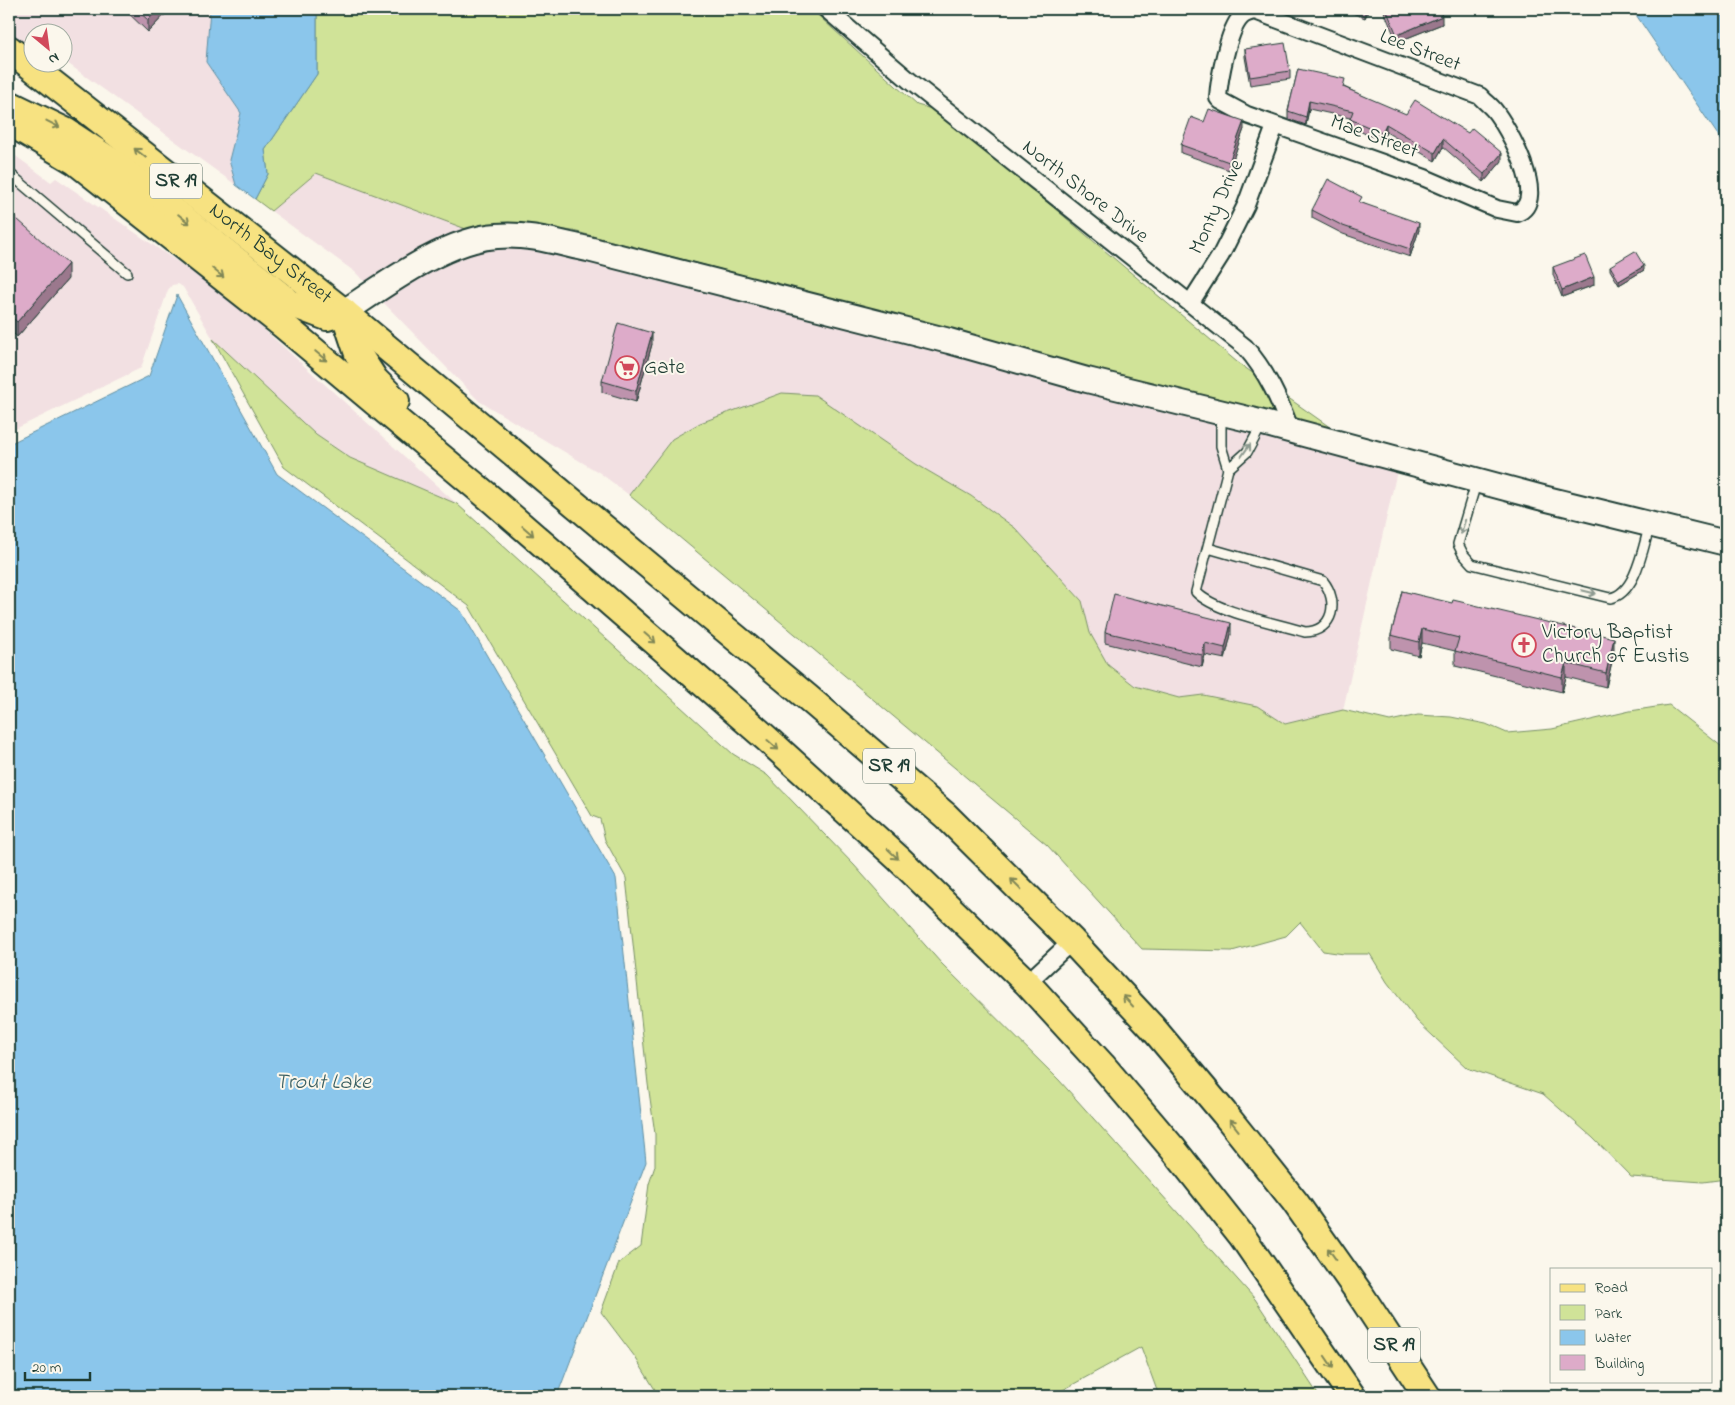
<svg xmlns="http://www.w3.org/2000/svg" width="1735" height="1405" viewBox="0 0 1735 1405" font-family="'Indie Flower',sans-serif">
<style>
.built{fill:#f2e0e2}
.green{fill:#d0e398;stroke:#789066}
.water{fill:#8bc6eb;stroke:#608fa2}
.lines{fill:none;stroke-linecap:round;stroke-linejoin:round}
.lane-casing{stroke:#1f3d34;stroke-width:12}
.street-casing{stroke:#1f3d34;stroke-width:20}
.secondary-casing{stroke:#1f3d34;stroke-width:28}
.primary-casing{stroke:#1f3d34;stroke-width:30}
.lane{stroke:#fbf7ec;stroke-width:9}
.street{stroke:#fbf7ec;stroke-width:16}
.secondary{stroke:#fbf7ec;stroke-width:24}
.primary{stroke:#f7e281;stroke-width:26}
.wall{fill:#be93ad;stroke:#1f3d34}
.shaded-wall{fill:#9b788d;stroke:#1f3d34}
.building{fill:#ddabc9;stroke:#1f3d34}
.oneway{stroke:#808757}
.oneway2{stroke:#8d9a90}
.labels{text-anchor:middle;dominant-baseline:central;stroke-width:4;stroke-linejoin:round;paint-order:stroke}
.shield{fill:#fbf7ec;stroke:#61756b;stroke-width:1}
.shield-label{font-size:20px;font-weight:bold;fill:#1f3d34}
.street-label{font-size:21px;fill:#1f3d34;stroke:#fbf7ec}
.poi-label{font-size:21px;fill:#1f3d34;stroke:#fbf7ec;text-anchor:start}
.water-label{font-size:22px;font-style:italic;fill:#3a5f62;stroke:#fbf7ec}
</style>
<rect width="100%" height="100%" fill="#fbf7ec"/>
<filter id="ink" filterUnits="userSpaceOnUse"><feTurbulence type="fractalNoise" baseFrequency=".02" numOctaves="2"/><feDisplacementMap in="SourceGraphic" scale="10" xChannelSelector="R" yChannelSelector="G"/><feConvolveMatrix kernelMatrix="1 2 1 2 8 2 1 2 1" color-interpolation-filters="sRGB"/></filter>
<g filter="url(#ink)">
<g class="built">
<path d="M9 9H210L206 62 241 113 229 159 236 185 63 60 62 32H32V48L20 44 9 35Z"/>
<path d="M9 151 51 182 56 178 227 296 457 504 350 458 316 435 213 339 183 287 178 284 172 285 168 290 141 368 9 432Z"/>
<path d="M316 173 462 227 466 229 416 252 366 283 355 272 271 211Z"/>
<path d="M501 248 528 249 587 261 1397 471 1343 710 1285 724 1257 706 1203 695 1179 698 1135 686 1108 665 1090 633 1082 601 1015 528 971 496 916 464 782 393 700 423 672 439 629 495 600 473 479 401 383 302 428 274 478 251Z"/>
</g>
<g class="green">
<path d="M317 9H811L917 105 939 111 1237 362 1334 430 1089 368 951 329 573 231 529 225 498 223 466 229 316 173 271 211 255 199 268 174 265 150 317 74Z"/>
<path d="M213 339 316 435 350 458 457 504 733 754 767 775 854 865 941 963 1059 1080 1255 1299 1319 1396H1159L1141 1347 1052 1396H659L635 1357 601 1312 619 1263 641 1246 649 1184 655 1166V1134L648 1084 626 878 605 840 600 819 592 816 469 606 284 467Z"/>
<path d="M782 393 815 395 916 464 971 496 1015 528 1082 601 1090 633 1108 665 1135 686 1179 698 1203 695 1257 706 1285 724 1343 710 1390 721 1418 715 1451 717 1486 724 1507 733 1552 729 1630 711 1669 705 1726 750V1179L1703 1182 1631 1177 1593 1138 1543 1094 1467 1068 1417 1021 1387 982 1370 954H1344L1323 951 1300 922 1286 936 1232 951 1142 949 1047 845 629 495 672 439 700 423Z"/>
</g>
<g class="water">
<path d="M210 9H317V74L265 150 268 174 255 199 236 185 229 160 241 113 206 62Z"/>
<path d="M1632 9H1726V147Z"/>
<path d="M177 295 277 474 461 611 616 878 646 1162 557 1396H9V444L149 376Z"/>
</g>
<g class="lines">
<g class="lane-casing">
<g id="lane">
<path d="M9 173 127 273"/>
<path d="M1221 413V446L1228 469 1247 452 1262 424"/>
<path d="M1477 480 1458 544 1463 554 1472 564 1610 598C1636 594 1643 547 1650 524"/>
<path d="M1208 548 1323 581C1339 601 1334 631 1305 632 1276 623 1215 612 1196 592L1228 469"/>
</g>
</g>
<g class="street-casing">
<g id="street">
<path d="M826 9 910 81 1245 347C1267 372 1279 399 1291 431"/>
<path d="M1255 11 1480 96C1484 101 1490 105 1494 110 1507 126 1550 201 1517 213L1497 209 1425 178 1247 115 1221 101 1218 98C1219 80 1228 30 1241 17 1245 13 1250 12 1255 11Z"/>
<path d="M1191 302 1221 255 1246 205 1275 126"/>
<path d="M1027 983 1072 941"/>
</g>
</g>
<g class="secondary-casing">
<path id="secondary" d="M344 312C386 284 447 239 497 236 528 233 559 243 588 249L949 341 1087 380 1252 420 1539 497 1726 543"/>
</g>
<g class="primary-casing">
<g id="primary">
<path id="s1" d="M9 49 344 312 807 697 946 816 1072 941 1152 1027 1224 1113 1295 1202 1360 1294 1427 1396"/>
<path d="M9 104 67 132 111 161 290 303 327 317 344 312"/>
<path d="M9 122 75 161 283 325 491 499 766 738 899 859 1027 983 1102 1065 1174 1150 1242 1236 1352 1396"/>
<path d="M344 312 358 354 375 380 396 401"/>
</g>
</g>
<use href="#lane" class="lane"/>
<use href="#street" class="street"/>
<use href="#secondary" class="secondary"/>
<use href="#primary" class="primary"/>
</g>
<g class="wall">
<path d="M124 9H170L148 32Z"/>
<path d="M1342 9H1369L1365 18Z"/>
<path d="M1383 9H1439L1442 24 1397 42Z"/>
<path d="M1245 49 1290 71V79L1250 85 1245 57Z"/>
<path d="M1298 69 1344 87 1502 161 1484 182 1443 147 1435 161 1386 132 1382 141 1350 127V118L1309 109 1306 125 1288 119V111Z"/>
<path d="M1204 122 1244 129 1229 170 1181 153V145Z"/>
<path d="M1362 203 1419 230 1410 257 1343 234 1312 218V210Z"/>
<path d="M9 212 68 279 17 337 9 329Z"/>
<path d="M1610 266 1644 270 1619 285 1610 270Z"/>
<path d="M1553 267 1594 285 1562 297 1553 275Z"/>
<path d="M652 344 636 402 602 392V381Z"/>
<path d="M1402 591 1614 653 1606 687 1566 677 1562 692 1455 666V651L1422 643 1419 656 1391 649V635Z"/>
<path d="M1105 632 1231 634 1225 659 1205 655 1202 667 1105 643Z"/>
</g>
<g class="shaded-wall">
<path d="M159 9H170L148 32V20Z"/>
<path d="M1366 9H1369L1365 18V10Z"/>
<path d="M1442 16V24L1397 42V35Z"/>
<path d="M1309 101V109L1306 125V117Z"/>
<path d="M1244 121V129L1229 170V162Z"/>
<path d="M1386 124V132L1382 141V133Z"/>
<path d="M1443 139V147L1435 161V153Z"/>
<path d="M1502 153V161L1484 182V174Z"/>
<path d="M1419 223V230L1410 257V249Z"/>
<path d="M68 264V279L17 337V322Z"/>
<path d="M1644 266V270L1619 285V281Z"/>
<path d="M1594 277V285L1562 297V290Z"/>
<path d="M652 333V344L636 402V391Z"/>
<path d="M1231 623V634L1225 659V648Z"/>
<path d="M1422 629V643L1419 656V642Z"/>
<path d="M1614 638V653L1606 687V673Z"/>
<path d="M1205 643V655L1202 667V655Z"/>
<path d="M1566 663V677L1562 692V677Z"/>
</g>
<g class="building">
<path d="M136 9H159L148 20Z"/>
<path d="M1386 9H1439L1442 16 1397 35Z"/>
<path d="M1285 43 1290 71 1250 77 1245 49Z"/>
<path d="M1298 69 1345 79 1343 87 1406 114 1415 100 1468 133 1472 128 1502 153 1484 174 1443 139 1435 153 1386 124 1382 133 1350 119 1353 111 1309 101 1306 117 1288 111Z"/>
<path d="M1209 109 1244 121 1229 162 1181 145 1191 117 1204 122Z"/>
<path d="M1328 179 1362 197 1359 202 1419 223 1410 249 1343 226 1312 210Z"/>
<path d="M9 212 68 264 17 322 9 314Z"/>
<path d="M1635 251 1644 266 1619 281 1610 266Z"/>
<path d="M1585 255 1594 277 1562 290 1553 267Z"/>
<path d="M618 323 652 333 636 391 602 381Z"/>
<path d="M1402 591 1452 603 1453 600 1614 638 1606 673 1566 663 1562 677 1455 651 1459 638 1422 629 1419 642 1391 635Z"/>
<path d="M1114 594 1231 623 1225 648 1205 643 1202 655 1105 632Z"/>
</g>
<defs><path id="oneway-shaft" d="M-6 0H5M1.5-3L5.5 0L1.5 3" fill="none" stroke-width="1.6" stroke-linecap="round" stroke-linejoin="round" transform="scale(1.25)"/></defs>
<g class="oneway">
<use href="#oneway-shaft" transform="translate(53 124) rotate(27)"/>
<use href="#oneway-shaft" transform="translate(140 153) rotate(-142)"/>
<use href="#oneway-shaft" transform="translate(184 219) rotate(39)"/>
<use href="#oneway-shaft" transform="translate(218 273) rotate(39)"/>
<use href="#oneway-shaft" transform="translate(321 356) rotate(40)"/>
<use href="#oneway-shaft" transform="translate(528 531) rotate(41)"/>
<use href="#oneway-shaft" transform="translate(650 638) rotate(41)"/>
<use href="#oneway-shaft" transform="translate(773 745) rotate(42)"/>
<use href="#oneway-shaft" transform="translate(893 854) rotate(43)"/>
<use href="#oneway-shaft" transform="translate(1016 884) rotate(-135)"/>
<use href="#oneway-shaft" transform="translate(1128 1001) rotate(-133)"/>
<use href="#oneway-shaft" transform="translate(1234 1125) rotate(-128)"/>
<use href="#oneway-shaft" transform="translate(1332 1254) rotate(-126)"/>
<use href="#oneway-shaft" transform="translate(1329 1362) rotate(56)"/>
</g>
<g class="oneway2">
<use href="#oneway-shaft" transform="translate(1246 450) rotate(-55)"/>
<use href="#oneway-shaft" transform="translate(1463 527) rotate(107)"/>
<use href="#oneway-shaft" transform="translate(1589 592) rotate(14)"/>
</g>
</g>
<defs>
<g id="supermarket-ring" transform="scale(1.25)"><circle r="9.5" fill="#fbf7ec" stroke="#d1495b" stroke-width="1.5"/><path d="M-6-5.5h2.5l.6 2H6L4.5 2H-2.5L-4.4-4H-6ZM-1.5 3.2a1.3 1.3 0 1 0 .1 0ZM3 3.2a1.3 1.3 0 1 0 .1 0Z" fill="#d1495b"/></g>
<g id="church-ring" transform="scale(1.25)"><circle r="9.5" fill="#fbf7ec" stroke="#d1495b" stroke-width="1.5"/><path d="M-1.2-6h2.4v3.5h3.3v2.4h-3.3V6h-2.4V-.1h-3.3v-2.4h3.3Z" fill="#d1495b"/></g>
</defs>
<g fill-rule="evenodd">
<use href="#supermarket-ring" x="627" y="368"/>
<use href="#church-ring" x="1524" y="645"/>
</g>
<g class="labels">
<g class="shield">
<rect x="150" y="163.5" width="52" height="35" rx="4"/>
<rect x="863" y="748.5" width="52" height="35" rx="4"/>
<rect x="1368" y="1327.5" width="52" height="35" rx="4"/>
</g>
<g class="shield-label">
<text x="176" y="181">SR 19</text>
<text x="889" y="766">SR 19</text>
<text x="1394" y="1345">SR 19</text>
</g>
<g class="street-label">
<text transform="translate(1420 51) rotate(21)">Lee Street</text>
<text transform="translate(1374 137) rotate(20)">Mae Street</text>
<text transform="translate(1085 192) rotate(38)">North Shore Drive</text>
<text transform="translate(1217 207) rotate(-65)">Monty Drive</text>
<text stroke="none"><textPath href="#s1" startOffset="332">North Bay Street</textPath></text>
</g>
<g class="poi-label">
<text x="644" y="368">Gate</text>
<text x="1542" y="633">Victory Baptist<tspan x="1542" dy="24">Church of Eustis</tspan></text>
</g>
<g class="water-label">
<text x="323" y="1083">Trout Lake</text>
</g>
</g>
<rect width="1735" height="1405" fill="none" stroke="#fbf7ec" stroke-width="30"/>
<rect x="15" y="15" width="1705" height="1375" fill="none" stroke="#1f3d34" stroke-width="2" filter="url(#ink)"/>
<rect x="1550" y="1268" width="162" height="115" fill="#fbf7ec" stroke="#a3ada2"/>
<rect x="1560" y="1284" width="25" height="8" fill="#f7e281" stroke="#a3ada2"/>
<text x="1595" y="1292" font-size="15" fill="#1f3d34">Road</text>
<rect x="1560" y="1305" width="25" height="15" fill="#d0e398" stroke="#a3ada2"/>
<text x="1595" y="1318" font-size="15" fill="#1f3d34">Park</text>
<rect x="1560" y="1330" width="25" height="15" fill="#8bc6eb" stroke="#a3ada2"/>
<text x="1595" y="1342" font-size="15" fill="#1f3d34">Water</text>
<rect x="1560" y="1355" width="25" height="15" fill="#ddabc9" stroke="#a3ada2"/>
<text x="1595" y="1368" font-size="15" fill="#1f3d34">Building</text>
<g transform="translate(48 48) rotate(151)"><circle r="24" fill="#fbf7ec" stroke="#a3ada2"/>
<path d="M0-4L9 19L0 12L-9 19Z" fill="#d1495b"/>
<text y="-8" font-size="14" font-weight="bold" text-anchor="middle" fill="#1f3d34">N</text>
</g>
<path d="M25 1372v8h65v-8" fill="none" stroke="#1f3d34" stroke-width="2.5"/>
<text x="32" y="1372" font-size="15" fill="#1f3d34" stroke="#fbf7ec" stroke-width="4" paint-order="stroke">20 m</text>
</svg>
